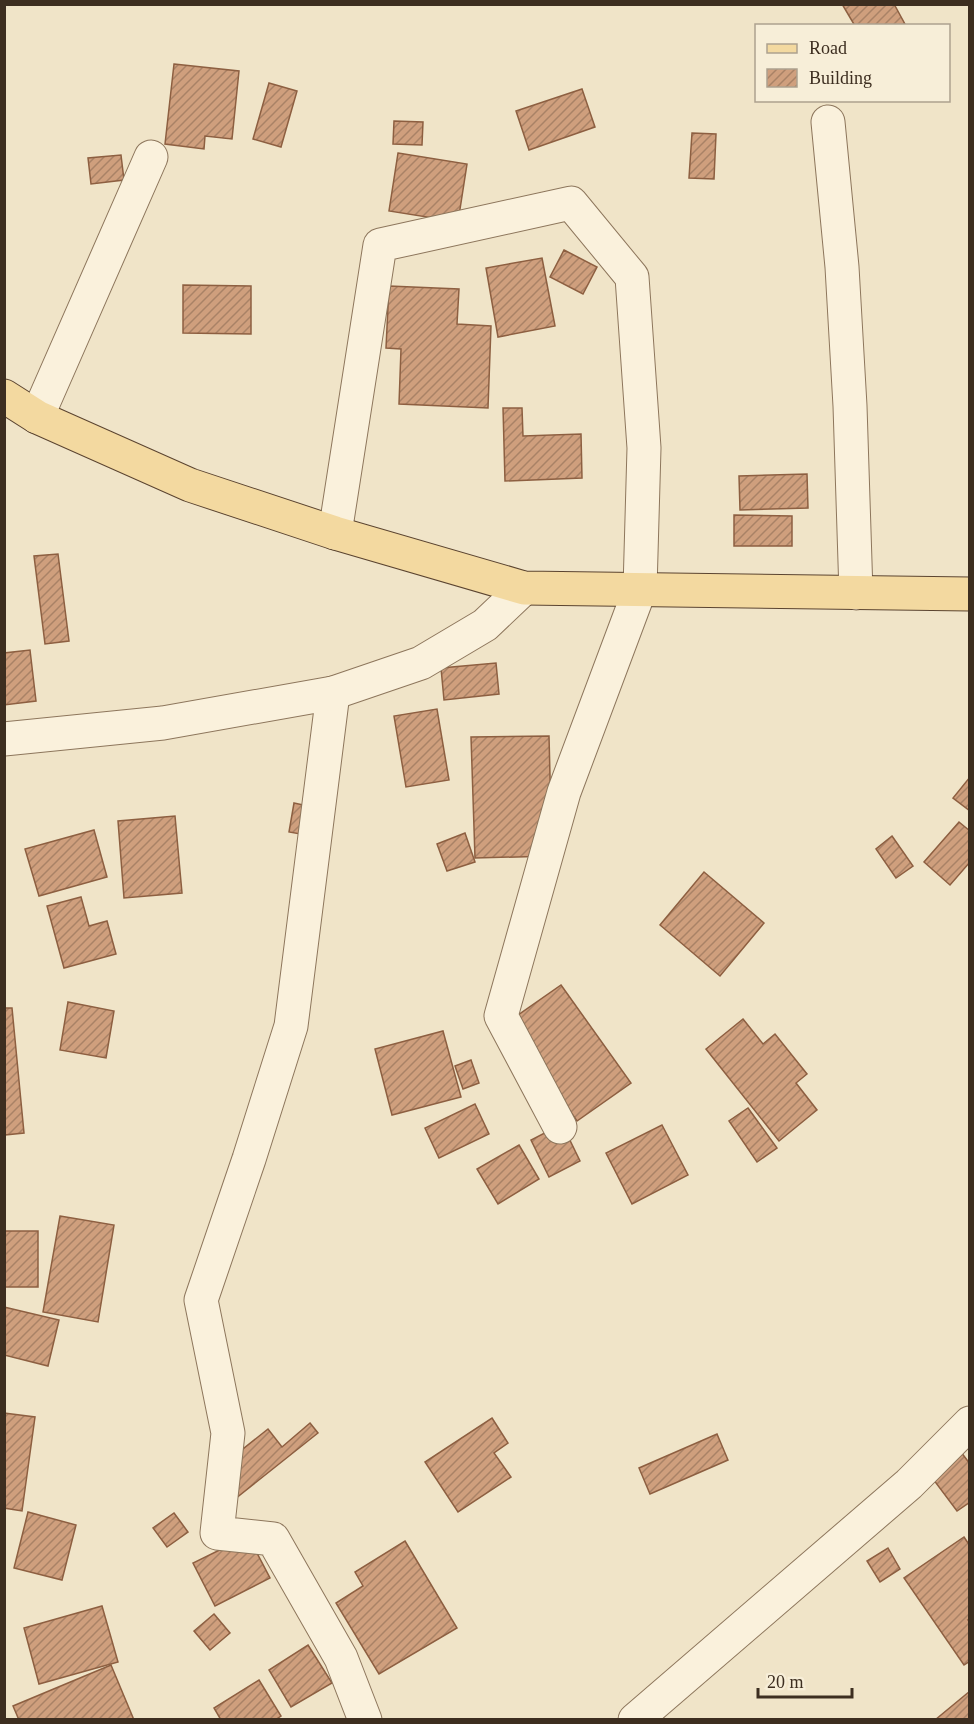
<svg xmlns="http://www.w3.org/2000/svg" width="974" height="1724" viewBox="0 0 974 1724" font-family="Georgia,serif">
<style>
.building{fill:url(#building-hatch);stroke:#8d5f41;stroke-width:1.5}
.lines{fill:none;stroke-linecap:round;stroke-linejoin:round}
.minor-casing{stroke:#8d765c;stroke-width:35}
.major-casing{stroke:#5b4430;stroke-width:35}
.minor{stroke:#faf1dc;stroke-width:33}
.major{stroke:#f3d9a0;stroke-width:33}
</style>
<defs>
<pattern id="building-hatch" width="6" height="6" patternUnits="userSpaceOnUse" patternTransform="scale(1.5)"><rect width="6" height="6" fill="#cf9f7d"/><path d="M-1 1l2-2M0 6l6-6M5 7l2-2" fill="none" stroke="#a98266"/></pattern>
</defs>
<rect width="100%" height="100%" fill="#f0e4c8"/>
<g class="building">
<path d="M842 4H894L906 26H855Z"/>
<path d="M174 64 239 71 232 139 205 136 204 149 165 144Z"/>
<path d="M269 83 297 91 281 147 253 139Z"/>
<path d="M582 89 595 127 529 150 516 111Z"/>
<path d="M394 121 423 122 422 145 393 144Z"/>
<path d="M692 133 716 134 714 179 689 178Z"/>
<path d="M398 153 467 164 458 222 389 211Z"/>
<path d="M121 155 124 180 91 184 88 158Z"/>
<path d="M564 250 597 267 583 294 550 277Z"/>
<path d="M542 258 555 326 498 337 486 268Z"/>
<path d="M183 285 251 286V334L183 333Z"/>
<path d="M389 286 459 289 457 324 491 326 488 408 399 404 401 349 386 348Z"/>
<path d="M503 408H522L523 436 581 434 582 478 505 481Z"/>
<path d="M807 474 808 508 740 510 739 476Z"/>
<path d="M734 515 792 516V546H734Z"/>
<path d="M58 554 69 641 45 644 34 556Z"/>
<path d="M30 650 36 701 4 705V653Z"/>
<path d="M496 663 499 694 444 700 441 668Z"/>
<path d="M437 709 449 780 406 787 394 716Z"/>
<path d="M549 736 552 856 475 858 471 737Z"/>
<path d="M970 777V811L953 798Z"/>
<path d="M294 803 322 809 317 837 289 832Z"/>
<path d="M175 816 182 893 124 898 118 821Z"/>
<path d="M959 822 970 831V862L950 885 924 862Z"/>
<path d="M94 830 107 877 39 896 25 849Z"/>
<path d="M465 833 475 862 447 871 437 844Z"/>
<path d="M892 836 913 866 896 878 876 849Z"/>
<path d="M704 872 764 923 720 976 660 925Z"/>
<path d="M81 897 89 926 107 921 116 954 64 968 47 906Z"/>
<path d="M561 985 631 1083 577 1121 508 1022Z"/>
<path d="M68 1002 114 1011 106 1058 60 1050Z"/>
<path d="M4 1008H12L24 1133 5 1135 4 1145Z"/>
<path d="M743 1019 763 1044 775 1034 807 1074 796 1083 817 1110 779 1141 706 1049Z"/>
<path d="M443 1031 461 1097 392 1115 375 1049Z"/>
<path d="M471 1060 479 1083 463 1089 455 1066Z"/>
<path d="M475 1104 489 1134 439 1158 425 1128Z"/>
<path d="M748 1108 777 1148 757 1162 729 1121Z"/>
<path d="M562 1124 580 1161 549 1177 531 1140Z"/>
<path d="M662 1125 688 1175 632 1204 606 1153Z"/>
<path d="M519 1145 539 1179 498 1204 477 1169Z"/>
<path d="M60 1216 114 1225 98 1322 43 1312Z"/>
<rect x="4" y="1231" width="34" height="56"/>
<path d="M4 1307 59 1320 48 1366 4 1355Z"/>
<path d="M4 1413 35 1417 22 1511 4 1508Z"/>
<path d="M492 1418 508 1443 494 1453 511 1477 458 1512 425 1462Z"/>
<path d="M310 1423 318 1433 235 1499 214 1472 268 1429 282 1447Z"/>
<path d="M717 1434 728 1460 650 1494 639 1468Z"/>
<path d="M961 1452 970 1464V1502L957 1511 930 1475Z"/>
<path d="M28 1512 76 1525 62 1580 14 1568Z"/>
<path d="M174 1513 188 1532 167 1547 153 1528Z"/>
<path d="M248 1536 270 1578 215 1606 193 1563Z"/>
<path d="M964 1537 970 1546V1619L968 1620 970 1622V1661L964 1665 904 1578Z"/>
<path d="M405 1541 457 1628 379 1674 336 1603 363 1586 355 1572Z"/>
<path d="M888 1548 900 1569 880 1582 867 1561Z"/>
<path d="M102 1606 118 1662 39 1684 24 1628Z"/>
<path d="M214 1614 230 1633 210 1650 194 1631Z"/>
<path d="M308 1645 332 1683 291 1707 269 1670Z"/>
<path d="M111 1665 134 1720H19L13 1706Z"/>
<path d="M259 1680 281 1716 275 1720H221L214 1708Z"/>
<path d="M970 1691V1720H935Z"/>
</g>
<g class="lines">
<g class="minor-casing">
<g id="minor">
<path d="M828 122 842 267 850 406 856 593"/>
<path d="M37 417 151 157"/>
<path d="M335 533 380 245 571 203 632 277 644 448 640 589 564 792 501 1016 560 1127"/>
<path d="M333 693 291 1026 249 1159 201 1300 228 1433 217 1533 273 1539 341 1658 365 1720"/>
<path d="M4 739 163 723 333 693 421 663 485 625 524 588"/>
<path d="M635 1720 909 1484 970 1423"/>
</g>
</g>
<g class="major-casing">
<path id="major" d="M4 396 37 417 190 485 335 533 524 588 970 594"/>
</g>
<use href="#minor" class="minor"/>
<use href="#major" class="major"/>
</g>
<rect width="974" height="1724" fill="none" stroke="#3d2e20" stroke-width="12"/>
<rect x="755" y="24" width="195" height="78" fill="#f7eed8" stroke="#ada18e" stroke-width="1.5"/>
<rect x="767" y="44" width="30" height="9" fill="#f3d9a0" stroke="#ada18e" stroke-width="1.5"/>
<text x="809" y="54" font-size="18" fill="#3d2e20">Road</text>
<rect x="767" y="69" width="30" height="18" fill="url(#building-hatch)" stroke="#ada18e" stroke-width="1.5"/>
<text x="809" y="84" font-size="18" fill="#3d2e20">Building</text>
<path d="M758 1688v9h94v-9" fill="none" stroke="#3d2e20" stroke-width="3"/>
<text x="767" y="1688" font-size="18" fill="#3d2e20" stroke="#f7eed8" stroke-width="4.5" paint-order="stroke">20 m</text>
</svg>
